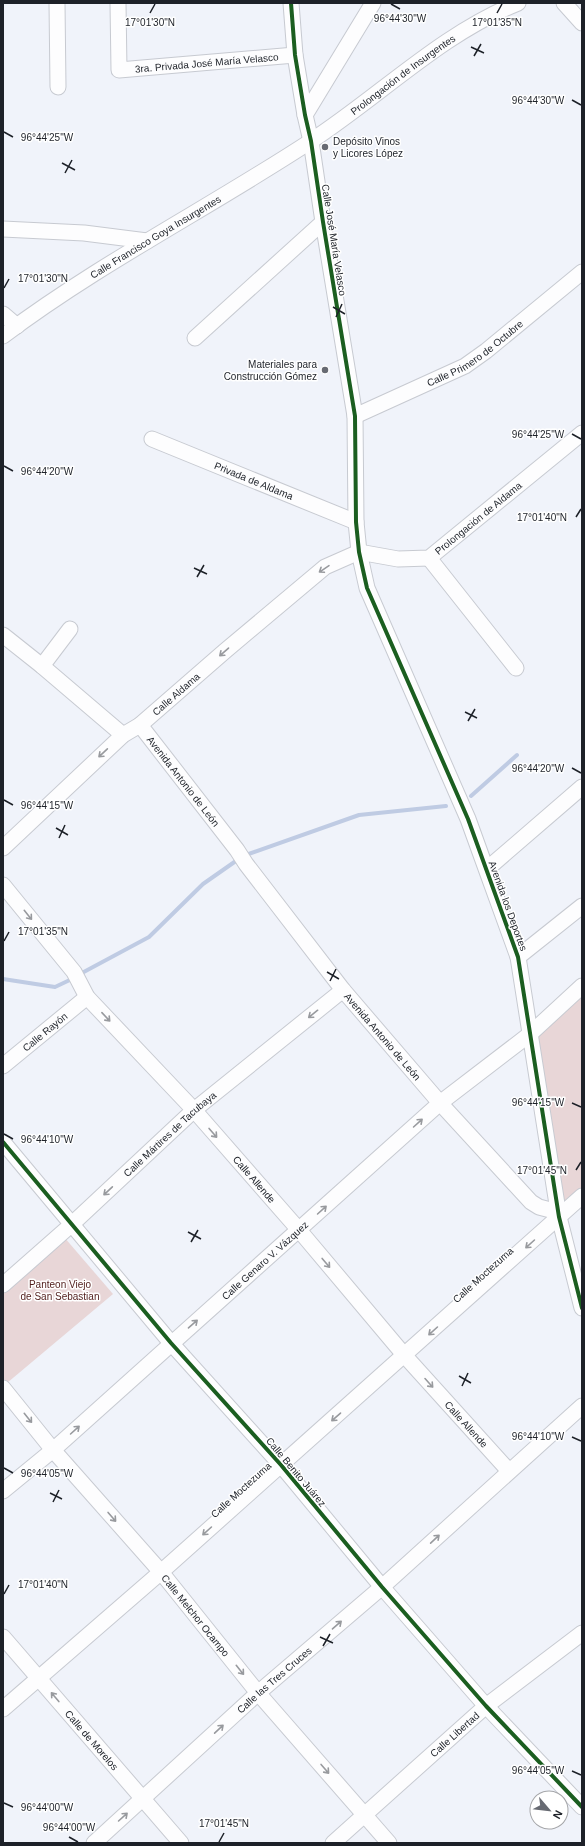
<svg xmlns="http://www.w3.org/2000/svg" width="585" height="1846" viewBox="0 0 585 1846" font-family="Helvetica,sans-serif">
<style>
.green{fill:#e8d6d7}
.lines{fill:none;stroke-linecap:round;stroke-linejoin:round}
.stream{stroke:#bfcbe3;stroke-width:4}
.minor-casing{stroke:#c7cad1;stroke-width:17}
.minor{stroke:#fdfdfe;stroke-width:15}
.cycleway-casing{stroke:#fff;stroke-width:6}
.cycleway{stroke:#1b5e20;stroke-width:4}
.oneway{stroke:#989a9e}
.ticks{fill:none;stroke:#1d2128;stroke-width:1.5}
.poi-dot{fill:#676a72;stroke:#fff;stroke-width:1.5}
.labels{text-anchor:middle;dominant-baseline:central;stroke-width:3;stroke-linejoin:round;paint-order:stroke}
.street-label{font-size:10px;fill:#1d2128;stroke:#fff}
.poi-label{font-size:10px;fill:#1d2128;stroke:#fff;text-anchor:start}
.park-label{font-size:10px;fill:#501d1b;stroke:#fff}
.ticks-label{font-size:10px;text-anchor:middle;fill:#1d2128;stroke:#fff;stroke-width:3;stroke-linejoin:round;paint-order:stroke}
</style>
<rect width="100%" height="100%" fill="#f0f3fa"/>
<g class="green">
<path d="M582 996V1189L558 1212 530 1034Z"/>
<path d="M64 1237 113 1294 7 1383 3 1378V1290Z"/>
</g>
<g class="lines">
<g class="stream">
<path d="M471 796 517 755"/>
<path d="M80 974 149 937 203 884 243 856 359 815 446 806"/>
<path d="M3 979 55 987 74 978"/>
</g>
<g class="minor-casing">
<g id="minor">
<path d="M57 3 58 87"/>
<path id="s1" d="M118 3 119 70 295 55"/>
<path d="M291 3 295 55 305 115 311 141 323 222 355 416 356 522 359 552 367 588 468 819 518 957 559 1217 582 1308"/>
<path d="M564 3 582 23"/>
<path d="M305 115 373 3"/>
<path d="M3 229 84 233 147 241"/>
<path d="M3 314 17 326"/>
<path id="s2" d="M3 336C100 263 209 208 311 141 380 96 441 34 518 3"/>
<path d="M195 338 323 222"/>
<path id="s3" d="M355 416 465 366 486 351 582 272"/>
<path id="s4" d="M152 439 356 522"/>
<path id="s5" d="M359 552 398 559 429 558 582 433"/>
<path d="M429 558 516 668"/>
<path d="M3 635 42 666 123 735"/>
<path d="M42 666 70 629"/>
<path id="s6" d="M140 725 237 850 246 864 343 990 440 1103 531 1202 539 1207 558 1212"/>
<path id="s7" d="M3 848 123 735 140 725 225 651 325 567 359 552"/>
<path d="M487 869 582 787"/>
<path id="s8" d="M3 885 74 972 87 997 194 1110 299 1230 405 1356 509 1471"/>
<path d="M518 957 582 906"/>
<path id="s9" d="M3 1066 87 997"/>
<path d="M3 1142 171 1343 281 1465 382 1587 486 1706 582 1807"/>
<path id="s10" d="M3 1285 71 1225 194 1110 343 990"/>
<path id="s11" d="M3 1388 53 1450 161 1572 258 1693 389 1843"/>
<path id="s12" d="M3 1491 53 1450 440 1103 530 1034 582 986"/>
<path id="s13" d="M3 1637 181 1843"/>
<path d="M3 1709 161 1572 582 1196"/>
<path id="s14" d="M94 1843 258 1693 382 1587 582 1406"/>
<path id="s15" d="M333 1843 486 1706 582 1633"/>
</g>
</g>
<use href="#minor" class="minor"/>
<g class="cycleway-casing">
<g id="cycleway">
<path d="M291 3 295 55 305 115 311 141 323 222 355 416 356 522 359 552 367 588 468 819 518 957 559 1217 582 1308"/>
<path d="M3 1142 171 1343 281 1465 382 1587 486 1706 582 1807"/>
</g>
</g>
<use href="#cycleway" class="cycleway"/>
</g>
<defs><path id="oneway-shaft" d="M-6 0H5M1.5-3L5.5 0L1.5 3" fill="none" stroke-width="1.6" stroke-linecap="round" stroke-linejoin="round"/></defs>
<g class="oneway">
<use href="#oneway-shaft" transform="translate(324 569) rotate(146)"/>
<use href="#oneway-shaft" transform="translate(224 652) rotate(139)"/>
<use href="#oneway-shaft" transform="translate(103 753) rotate(137)"/>
<use href="#oneway-shaft" transform="translate(28 915) rotate(51)"/>
<use href="#oneway-shaft" transform="translate(313 1014) rotate(141)"/>
<use href="#oneway-shaft" transform="translate(106 1017) rotate(47)"/>
<use href="#oneway-shaft" transform="translate(418 1123) rotate(-42)"/>
<use href="#oneway-shaft" transform="translate(213 1133) rotate(49)"/>
<use href="#oneway-shaft" transform="translate(108 1191) rotate(137)"/>
<use href="#oneway-shaft" transform="translate(322 1210) rotate(-42)"/>
<use href="#oneway-shaft" transform="translate(530 1244) rotate(138)"/>
<use href="#oneway-shaft" transform="translate(326 1263) rotate(50)"/>
<use href="#oneway-shaft" transform="translate(193 1324) rotate(-41)"/>
<use href="#oneway-shaft" transform="translate(433 1331) rotate(138)"/>
<use href="#oneway-shaft" transform="translate(429 1383) rotate(48)"/>
<use href="#oneway-shaft" transform="translate(336 1417) rotate(139)"/>
<use href="#oneway-shaft" transform="translate(28 1418) rotate(51)"/>
<use href="#oneway-shaft" transform="translate(75 1430) rotate(-42)"/>
<use href="#oneway-shaft" transform="translate(112 1517) rotate(49)"/>
<use href="#oneway-shaft" transform="translate(207 1531) rotate(138)"/>
<use href="#oneway-shaft" transform="translate(435 1539) rotate(-43)"/>
<use href="#oneway-shaft" transform="translate(337 1625) rotate(-41)"/>
<use href="#oneway-shaft" transform="translate(240 1670) rotate(51)"/>
<use href="#oneway-shaft" transform="translate(55 1697) rotate(-130)"/>
<use href="#oneway-shaft" transform="translate(219 1729) rotate(-43)"/>
<use href="#oneway-shaft" transform="translate(325 1769) rotate(49)"/>
<use href="#oneway-shaft" transform="translate(123 1817) rotate(-42)"/>
</g>
<path class="ticks" d="M391 4 400 9M150 13 155 4M497 13 502 4M471 47 484 53M474 56 481 44M572 100 581 105M4 132 13 137M62 163 75 170M65 173 72 160M4 288 9 279M333 307 345 314M336 317 342 304M572 434 581 439M4 466 13 471M576 517 581 509M194 568 207 574M197 577 204 565M465 712 477 718M468 721 475 709M572 768 581 773M4 800 13 805M56 828 68 835M59 838 65 825M4 941 9 932M327 972 339 979M330 981 336 969M572 1103 581 1107M4 1134 13 1139M576 1170 581 1162M188 1232 201 1239M191 1242 198 1230M459 1376 471 1383M462 1386 468 1373M572 1437 581 1441M4 1468 13 1473M50 1493 62 1499M53 1502 59 1490M4 1594 9 1585M320 1637 333 1643M323 1646 330 1634M572 1771 581 1775M4 1803 13 1807M69 1837 78 1842M219 1842 224 1833"/>
<g class="poi-dot">
<circle cx="325" cy="147" r="4"/>
<circle cx="325" cy="370" r="4"/>
</g>
<g class="labels">
<g class="street-label">
<text stroke="none"><textPath href="#s1" startOffset="155">3ra. Privada José María Velasco</textPath></text>
<text stroke="none"><textPath href="#s2" startOffset="478">Prolongación de Insurgentes</textPath></text>
<text stroke="none"><textPath href="#s2" startOffset="182">Calle Francisco Goya Insurgentes</textPath></text>
<text transform="translate(334 240) rotate(81)">Calle José María Velasco</text>
<text stroke="none"><textPath href="#s3" startOffset="136">Calle Primero de Octubre</textPath></text>
<text stroke="none"><textPath href="#s4" startOffset="110">Privada de Aldama</textPath></text>
<text stroke="none"><textPath href="#s5" startOffset="134">Prolongación de Aldama</textPath></text>
<text stroke="none"><textPath href="#s7" startOffset="232">Calle Aldama</textPath></text>
<text stroke="none"><textPath href="#s6" startOffset="71">Avenida Antonio de León</textPath></text>
<text transform="translate(508 906) rotate(70)">Avenida los Deportes</text>
<text stroke="none"><textPath href="#s9" startOffset="54">Calle Rayón</textPath></text>
<text stroke="none"><textPath href="#s6" startOffset="395">Avenida Antonio de León</textPath></text>
<text stroke="none"><textPath href="#s10" startOffset="225">Calle Mártires de Tacubaya</textPath></text>
<text stroke="none"><textPath href="#s8" startOffset="388">Calle Allende</textPath></text>
<text stroke="none"><textPath href="#s12" startOffset="349">Calle Genaro V. Vázquez</textPath></text>
<text transform="translate(483 1275) rotate(-42)">Calle Moctezuma</text>
<text stroke="none"><textPath href="#s8" startOffset="712">Calle Allende</textPath></text>
<text transform="translate(296 1472) rotate(50)">Calle Benito Juárez</text>
<text transform="translate(241 1490) rotate(-42)">Calle Moctezuma</text>
<text stroke="none"><textPath href="#s11" startOffset="298">Calle Melchor Ocampo</textPath></text>
<text stroke="none"><textPath href="#s14" startOffset="243">Calle las Tres Cruces</textPath></text>
<text stroke="none"><textPath href="#s15" startOffset="163">Calle Libertad</textPath></text>
<text stroke="none"><textPath href="#s13" startOffset="136">Calle de Morelos</textPath></text>
</g>
<g class="poi-label">
<text x="333" y="141">Depósito Vinos<tspan x="333" dy="12">y Licores López</tspan></text>
<text x="317" y="364" text-anchor="end">Materiales para<tspan x="317" dy="12">Construcción Gómez</tspan></text>
</g>
<g class="park-label">
<text x="60" y="1284">Panteon Viejo<tspan x="60" dy="12">de San Sebastian</tspan></text>
</g>
</g>
<g class="ticks-label">
<text x="400" y="22">96°44'30"W</text>
<text x="150" y="26">17°01'30"N</text>
<text x="497" y="26">17°01'35"N</text>
<text x="538" y="104">96°44'30"W</text>
<text x="47" y="141">96°44'25"W</text>
<text x="43" y="282">17°01'30"N</text>
<text x="538" y="438">96°44'25"W</text>
<text x="47" y="475">96°44'20"W</text>
<text x="542" y="521">17°01'40"N</text>
<text x="538" y="772">96°44'20"W</text>
<text x="47" y="809">96°44'15"W</text>
<text x="43" y="935">17°01'35"N</text>
<text x="538" y="1106">96°44'15"W</text>
<text x="47" y="1143">96°44'10"W</text>
<text x="542" y="1174">17°01'45"N</text>
<text x="538" y="1440">96°44'10"W</text>
<text x="47" y="1477">96°44'05"W</text>
<text x="43" y="1588">17°01'40"N</text>
<text x="538" y="1774">96°44'05"W</text>
<text x="47" y="1811">96°44'00"W</text>
<text x="224" y="1827">17°01'45"N</text>
<text x="69" y="1831">96°44'00"W</text>
</g>
<rect width="585" height="1846" fill="none" stroke="#1d2128" stroke-width="8"/>
<g transform="translate(549 1810) rotate(118)"><circle r="19" fill="#ffffff" stroke="#a5a6a9"/>
<path d="M0-3L7 15L0 10L-7 15Z" fill="#676a72"/>
<text y="-6" font-size="11" font-weight="bold" text-anchor="middle" fill="#1d2128">N</text>
</g>
</svg>
